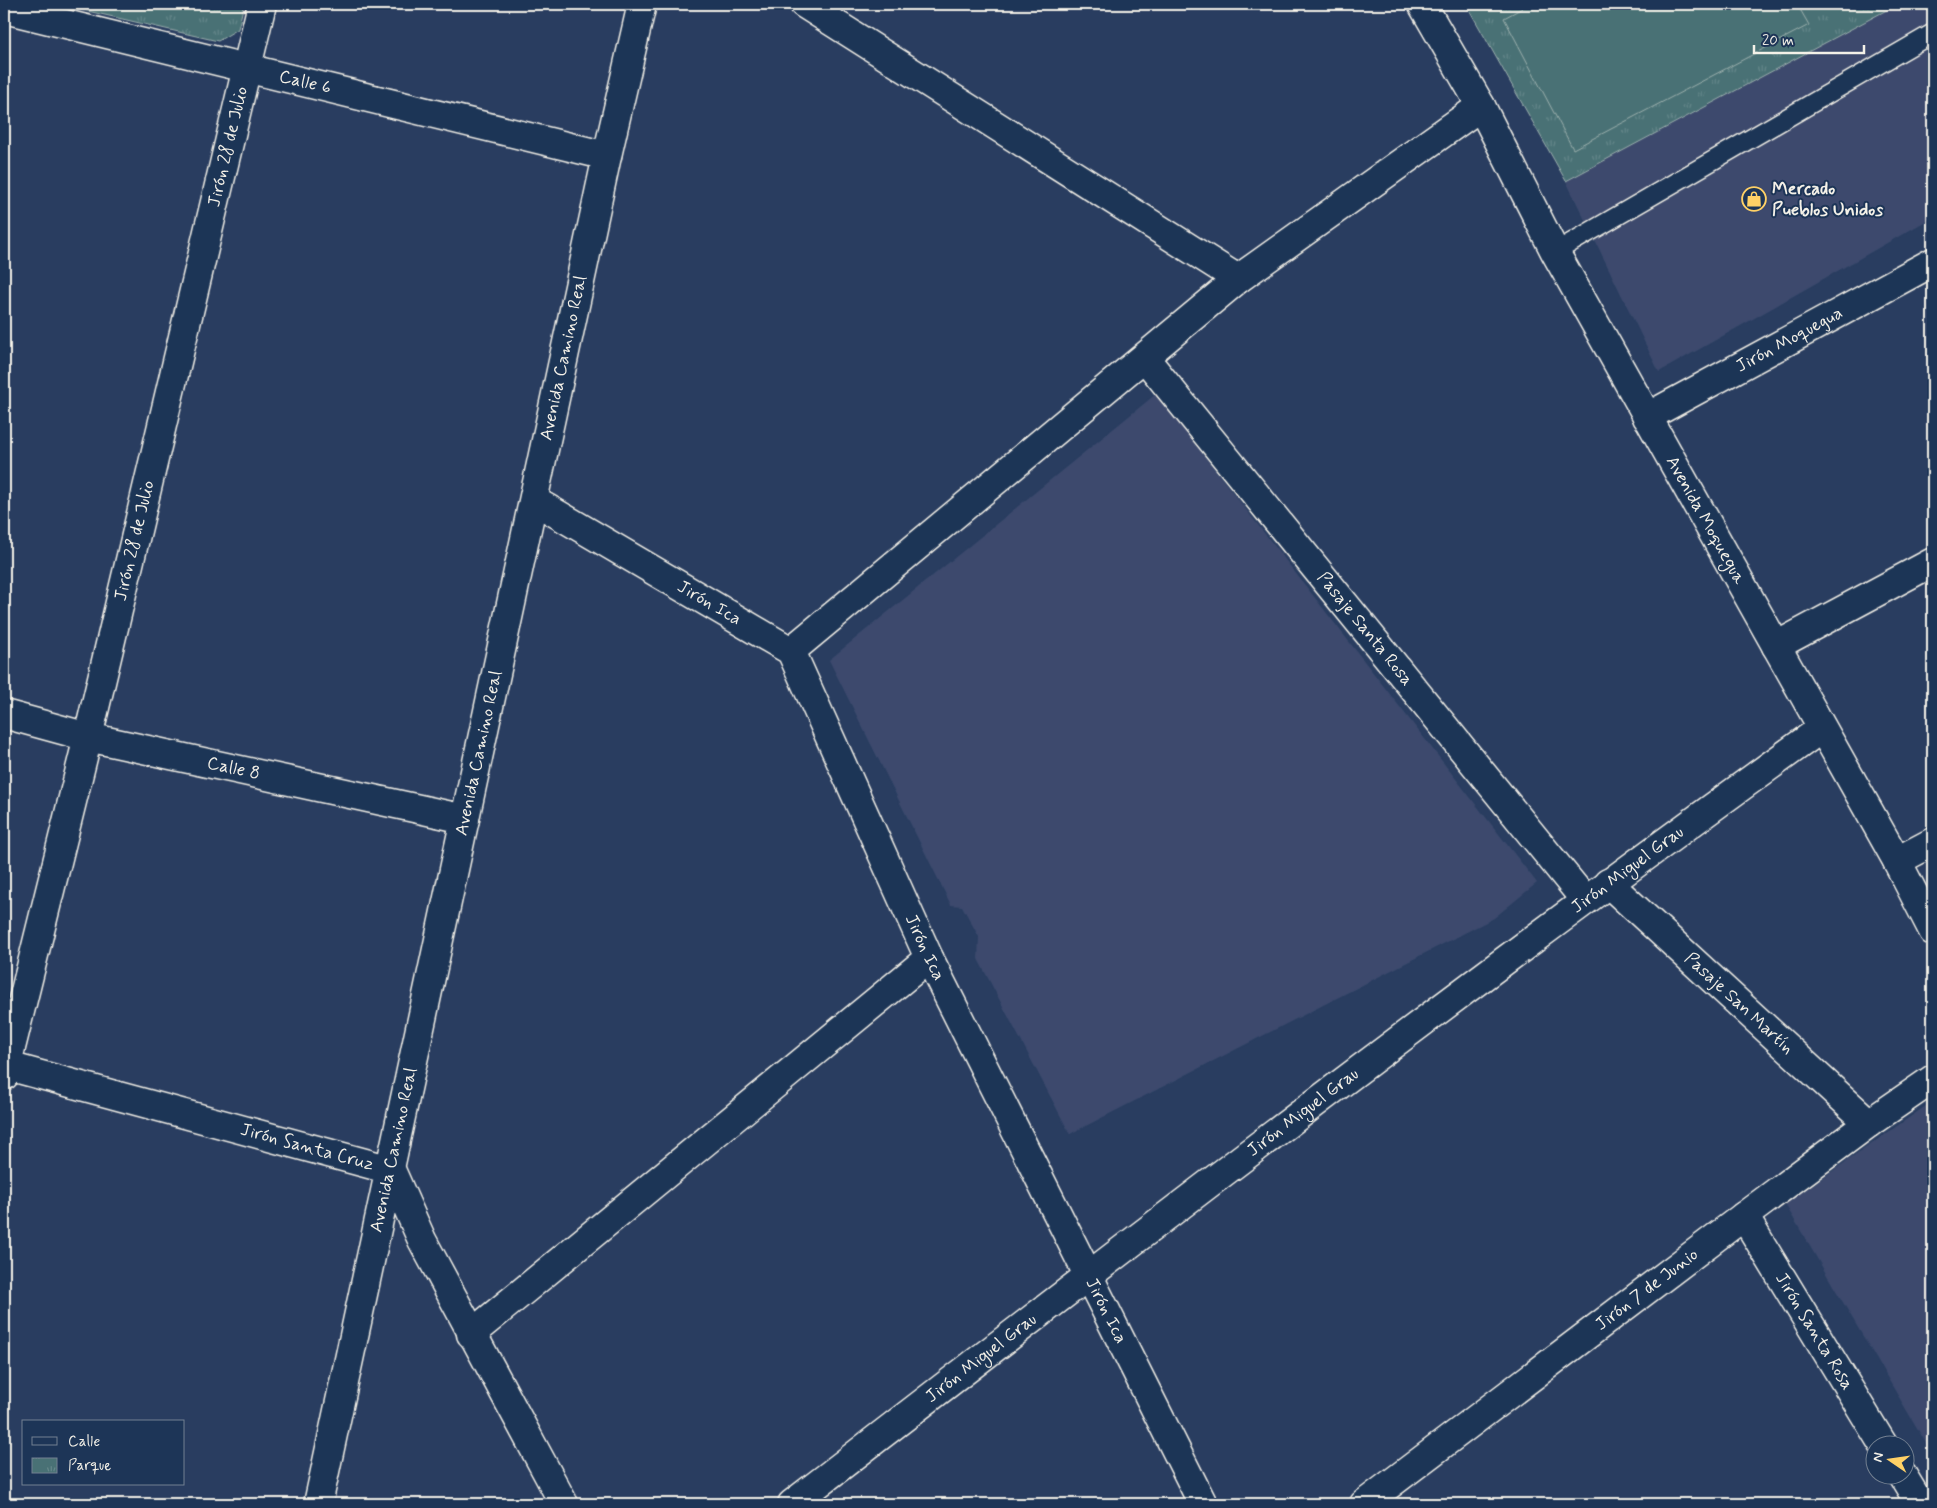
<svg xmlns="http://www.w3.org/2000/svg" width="1937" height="1508" viewBox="0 0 1937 1508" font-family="Mynerve,sans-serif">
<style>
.built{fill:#3c4a6d}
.park{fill:url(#park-tufts);stroke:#9eb1ae}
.garden{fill:#497175;stroke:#9eb1ae}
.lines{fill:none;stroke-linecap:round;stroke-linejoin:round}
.service-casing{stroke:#f4f1e8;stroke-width:21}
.minor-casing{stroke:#f4f1e8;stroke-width:31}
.tertiary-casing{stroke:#f4f1e8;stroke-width:31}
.secondary-casing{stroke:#f4f1e8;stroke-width:31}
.service{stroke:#1d3557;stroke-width:18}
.minor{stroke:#1d3557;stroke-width:28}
.tertiary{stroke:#1d3557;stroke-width:28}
.secondary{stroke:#1d3557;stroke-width:28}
.labels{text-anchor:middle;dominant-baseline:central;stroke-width:4;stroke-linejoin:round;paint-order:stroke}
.street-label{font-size:18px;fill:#f4f1e8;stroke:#1d3557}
.poi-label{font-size:18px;font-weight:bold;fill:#f4f1e8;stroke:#1d3557;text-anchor:start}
</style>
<defs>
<pattern id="park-tufts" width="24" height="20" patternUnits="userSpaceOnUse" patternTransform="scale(1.25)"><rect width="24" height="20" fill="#497175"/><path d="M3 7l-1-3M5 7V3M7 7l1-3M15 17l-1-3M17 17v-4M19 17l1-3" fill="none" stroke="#648689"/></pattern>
</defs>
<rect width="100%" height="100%" fill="#293d60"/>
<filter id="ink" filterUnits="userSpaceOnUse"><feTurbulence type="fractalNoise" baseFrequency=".02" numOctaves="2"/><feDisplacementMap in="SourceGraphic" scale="10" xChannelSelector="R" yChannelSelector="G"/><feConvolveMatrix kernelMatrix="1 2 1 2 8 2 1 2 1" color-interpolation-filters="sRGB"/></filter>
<g filter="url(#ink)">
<g class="built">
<path d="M1898 4H1933V217L1659 372 1566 181Z"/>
<path d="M1156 394 1537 883 1494 918 1070 1134 978 959 979 937 962 906 951 905 829 660Z"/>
<path d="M1933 1101V1455L1785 1204Z"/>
</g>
<g class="park">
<path d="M57 4H244L238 29 218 41Z"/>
<path d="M1466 4H1898L1566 181Z"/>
</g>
<path class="garden" d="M1530 4H1797L1809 25 1573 149 1504 18Z"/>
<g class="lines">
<g class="service-casing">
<path id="service" d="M1555 252 1933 33"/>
</g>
<g class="minor-casing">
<g id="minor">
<path d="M804 4 1238 279"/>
<path id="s1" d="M4 9 607 156"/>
<path id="s2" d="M1145 358 1585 900"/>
<path id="s3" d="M1647 417 1933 262"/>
<path id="s4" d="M535 501 791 651 929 958 1203 1504"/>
<path d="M1776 646 1933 562"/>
<path d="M791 651 1238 279 1481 106"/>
<path id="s5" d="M4 714 88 737 465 819"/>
<path d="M1897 861 1933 842"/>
<path id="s6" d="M1608 883 1869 1123"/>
<path id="s7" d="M4 1065 391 1170 422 1240 564 1504"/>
<path id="s8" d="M4 1076 88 737 262 4"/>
<path id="s9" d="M1744 1216 1884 1446"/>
<path d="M471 1334 929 958"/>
<path d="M1903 1476 1920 1504"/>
<path id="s10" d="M792 1504C1131 1242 1472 980 1821 729"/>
<path id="s11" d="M1364 1504 1744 1216 1869 1123 1933 1079"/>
</g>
</g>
<g class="tertiary-casing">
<g id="tertiary">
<path id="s12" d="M1422 4 1481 106 1555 252 1897 861 1933 931"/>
</g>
</g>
<g class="secondary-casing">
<g id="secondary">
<path id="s13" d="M318 1504 607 156 642 4"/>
</g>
</g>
<use href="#service" class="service"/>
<use href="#minor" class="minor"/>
<use href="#tertiary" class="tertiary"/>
<use href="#secondary" class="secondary"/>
</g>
</g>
<defs>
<g id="shop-ring" transform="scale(1.25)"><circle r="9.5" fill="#1d3557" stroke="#ffd166" stroke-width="1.5"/><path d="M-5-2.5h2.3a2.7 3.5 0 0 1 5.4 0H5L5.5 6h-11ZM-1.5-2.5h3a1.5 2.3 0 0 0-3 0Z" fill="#ffd166"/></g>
</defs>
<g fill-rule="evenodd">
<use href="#shop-ring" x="1754" y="199"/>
</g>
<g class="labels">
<g class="street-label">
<text stroke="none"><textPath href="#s1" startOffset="310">Calle 6</textPath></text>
<text stroke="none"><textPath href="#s8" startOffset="956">Jirón 28 de Julio</textPath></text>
<text stroke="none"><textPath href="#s3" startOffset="162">Jirón Moquegua</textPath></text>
<text stroke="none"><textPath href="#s13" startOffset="1172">Avenida Camino Real</textPath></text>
<text stroke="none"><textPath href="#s12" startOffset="589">Avenida Moquegua</textPath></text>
<text stroke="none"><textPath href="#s8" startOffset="551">Jirón 28 de Julio</textPath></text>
<text stroke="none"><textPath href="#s4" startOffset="202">Jirón Ica</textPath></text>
<text stroke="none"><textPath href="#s2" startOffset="349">Pasaje Santa Rosa</textPath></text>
<text stroke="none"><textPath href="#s13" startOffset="768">Avenida Camino Real</textPath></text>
<text stroke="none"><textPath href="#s5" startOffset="236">Calle 8</textPath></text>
<text stroke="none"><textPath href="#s10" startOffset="1049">Jirón Miguel Grau</textPath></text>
<text stroke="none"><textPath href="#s4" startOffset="622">Jirón Ica</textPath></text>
<text stroke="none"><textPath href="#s6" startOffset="178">Pasaje San Martín</textPath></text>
<text stroke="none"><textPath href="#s10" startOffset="644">Jirón Miguel Grau</textPath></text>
<text stroke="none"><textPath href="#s7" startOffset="314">Jirón Santa Cruz</textPath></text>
<text stroke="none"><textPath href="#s13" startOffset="362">Avenida Camino Real</textPath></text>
<text stroke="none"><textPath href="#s11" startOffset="355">Jirón 7 de Junio</textPath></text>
<text stroke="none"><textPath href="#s4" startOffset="1028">Jirón Ica</textPath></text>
<text stroke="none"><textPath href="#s9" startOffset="135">Jirón Santa Rosa</textPath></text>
<text stroke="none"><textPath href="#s10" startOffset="239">Jirón Miguel Grau</textPath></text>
</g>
<g class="poi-label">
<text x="1772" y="189">Mercado<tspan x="1772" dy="21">Pueblos Unidos</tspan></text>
</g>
</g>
<rect width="1937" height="1508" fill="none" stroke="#1d3557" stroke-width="20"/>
<rect x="10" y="10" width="1917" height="1488" fill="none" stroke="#f4f1e8" stroke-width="2" filter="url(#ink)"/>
<rect x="22" y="1420" width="162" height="65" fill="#1d3557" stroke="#738091"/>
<rect x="32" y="1437" width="25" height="8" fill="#1d3557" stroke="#738091"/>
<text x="68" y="1446" font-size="15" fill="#f4f1e8">Calle</text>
<rect x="32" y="1458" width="25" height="15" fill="url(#park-tufts)" stroke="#738091"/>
<text x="68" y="1470" font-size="15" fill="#f4f1e8">Parque</text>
<g transform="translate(1890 1460) rotate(283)"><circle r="24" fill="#1d3557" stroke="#738091"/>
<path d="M0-4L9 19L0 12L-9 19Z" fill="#ffd166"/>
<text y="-8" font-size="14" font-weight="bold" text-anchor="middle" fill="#f4f1e8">N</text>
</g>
<path d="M1754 45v8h110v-8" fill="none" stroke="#f4f1e8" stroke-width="2.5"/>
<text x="1762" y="45" font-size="15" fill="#f4f1e8" stroke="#1d3557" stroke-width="4" paint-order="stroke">20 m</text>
</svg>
